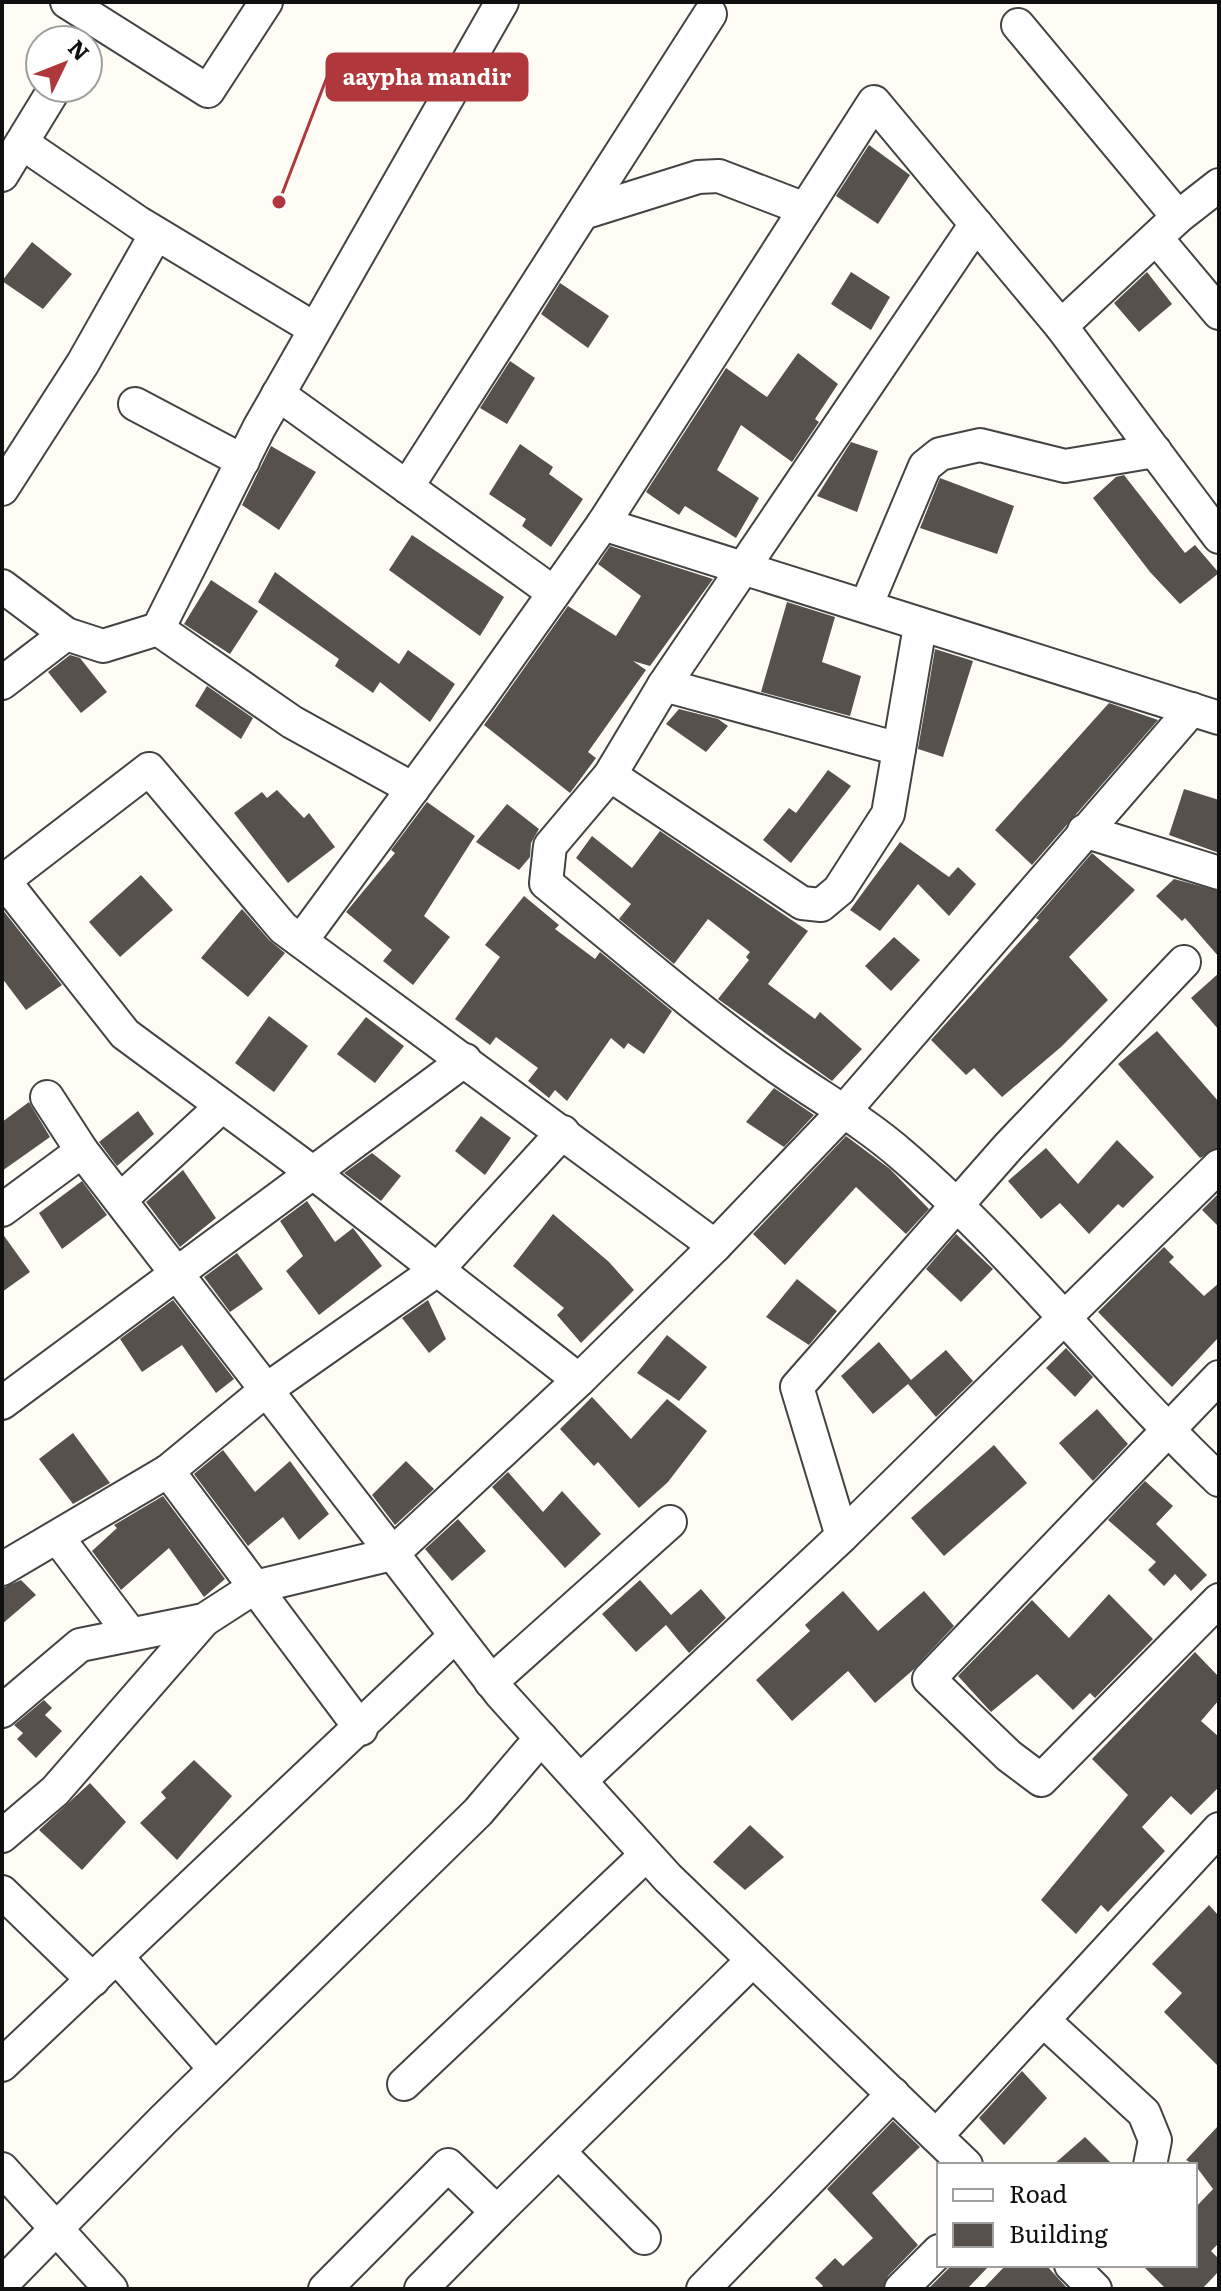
<svg xmlns="http://www.w3.org/2000/svg" width="1221" height="2291" viewBox="0 0 1221 2291" font-family="Literata,serif">
<style>
.building{fill:#57514d}
.lines{fill:none;stroke-linecap:round;stroke-linejoin:round}
.street-casing{stroke:#434343;stroke-width:36}
.street{stroke:#fff;stroke-width:32}
.leader{fill:none;stroke:#b0383c;stroke-width:3}
.callout-dot{fill:#b0383c;stroke:#fff;stroke-width:3}
.callout{fill:#b0383c;stroke:#b0383c;stroke-width:3}
.callout-label{font-size:22px;text-anchor:middle;font-weight:bold;fill:#fff}
</style>
<rect width="100%" height="100%" fill="#fefcf4"/>
<g class="building">
<path d="M869 145 910 175 878 224 836 196Z"/>
<path d="M32 242 72 274 43 309 2 281Z"/>
<path d="M851 272 890 297 871 330 831 304Z"/>
<path d="M1147 272 1172 304 1139 332 1114 303Z"/>
<path d="M560 283 609 316 588 348 541 314Z"/>
<path d="M798 353 838 384 815 419 819 422 792 462 741 425 717 470 759 498 736 538 685 506 679 515 646 492 726 368 767 397Z"/>
<path d="M510 361 535 378 507 424 480 408Z"/>
<path d="M851 442 878 451 857 512 817 496Z"/>
<path d="M520 444 553 467 549 474 583 499 551 547 522 526 526 519 489 494Z"/>
<path d="M271 446 316 472 279 530 242 505Z"/>
<path d="M1124 475 1185 553 1195 545 1219 573 1180 604 1150 572 1093 498 1116 477Z"/>
<path d="M940 478 1014 506 997 554 920 528Z"/>
<path d="M412 535 504 597 480 636 389 570Z"/>
<path d="M610 546 713 579 650 666 633 661 646 670 588 752 596 758 570 793 484 725 568 606 616 636 641 596 598 564Z"/>
<path d="M275 572 399 664 408 650 455 684 430 722 380 682 373 693 335 666 339 659 258 602Z"/>
<path d="M211 580 258 611 230 654 184 624Z"/>
<path d="M787 602 835 617 822 662 861 676 850 716 761 692Z"/>
<path d="M935 649 973 661 943 757 918 749Z"/>
<path d="M70 655 80 658 107 692 81 713 48 672Z"/>
<path d="M207 686 253 718 241 739 195 706Z"/>
<path d="M1109 703 1158 720 1032 865 995 830Z"/>
<path d="M679 709 718 719 728 726 706 752 666 724Z"/>
<path d="M828 770 851 786 791 863 763 840 789 808 796 813Z"/>
<path d="M1184 789 1219 800V853L1169 835Z"/>
<path d="M277 790 304 818 309 813 335 847 288 883 234 813 262 792 267 798Z"/>
<path d="M427 802 475 836 424 916 450 937 413 985 383 961 392 950 346 912 395 853 391 850Z"/>
<path d="M507 804 539 829 531 843 530 857 519 870 476 842Z"/>
<path d="M660 831 808 931 768 984 815 1019 820 1012 862 1049 832 1081 718 999 749 960 746 957 750 952 708 919 674 964 619 919 631 904 576 858 592 836 632 868Z"/>
<path d="M900 842 949 877 958 867 976 884 949 916 918 884 880 931 850 910Z"/>
<path d="M1092 853 1135 890 1069 957 1108 1000 1061 1047 1002 1097 974 1068 966 1075 931 1040 1039 920 1036 918Z"/>
<path d="M141 875 173 910 120 957 89 922Z"/>
<path d="M1174 879 1219 891V957L1185 918 1182 921 1156 896Z"/>
<path d="M524 896 559 925 555 929 595 959 600 952 672 1011 644 1054 628 1043 624 1049 611 1038 567 1101 555 1090 549 1098 528 1081 538 1068 496 1037 490 1045 455 1019 500 957 485 945Z"/>
<path d="M2 909 62 985 26 1010 2 978Z"/>
<path d="M242 909 269 940 285 953 248 997 201 958Z"/>
<path d="M894 937 920 960 891 991 865 966Z"/>
<path d="M1219 973V1030L1191 998Z"/>
<path d="M269 1016 308 1046 274 1092 235 1063Z"/>
<path d="M366 1017 404 1046 375 1083 337 1054Z"/>
<path d="M1157 1031 1219 1102V1148L1200 1158 1118 1064Z"/>
<path d="M774 1088 814 1115 784 1147 746 1122Z"/>
<path d="M29 1102 50 1137 2 1171V1122Z"/>
<path d="M138 1111 154 1134 117 1166 99 1142Z"/>
<path d="M481 1116 511 1138 485 1175 455 1151Z"/>
<path d="M846 1136 890 1169 929 1209 906 1234 856 1187 785 1265 753 1234Z"/>
<path d="M1117 1140 1154 1177 1123 1208 1118 1204 1089 1234 1060 1203 1041 1219 1008 1181 1046 1148 1078 1184Z"/>
<path d="M372 1153 401 1176 381 1201 344 1173Z"/>
<path d="M183 1170 216 1218 180 1247 146 1202Z"/>
<path d="M82 1181 107 1215 62 1249 39 1213Z"/>
<path d="M1219 1193V1227L1202 1210Z"/>
<path d="M307 1201 335 1242 353 1228 382 1266 319 1315 286 1271 303 1256 280 1221Z"/>
<path d="M553 1214 609 1262 634 1290 581 1343 557 1315 564 1308 513 1266Z"/>
<path d="M2 1233 30 1272 2 1292Z"/>
<path d="M956 1234 993 1269 961 1302 926 1269Z"/>
<path d="M1164 1247 1174 1257 1169 1262 1204 1296 1219 1283V1337L1172 1387 1098 1312Z"/>
<path d="M237 1253 263 1289 230 1312 204 1277Z"/>
<path d="M797 1279 837 1311 809 1345 766 1317Z"/>
<path d="M173 1300 234 1379 216 1393 182 1345 142 1372 120 1339Z"/>
<path d="M428 1300 446 1339 429 1353 402 1318Z"/>
<path d="M667 1335 707 1367 679 1401 637 1373Z"/>
<path d="M879 1342 911 1380 946 1350 973 1381 936 1417 908 1384 873 1414 841 1376Z"/>
<path d="M1066 1348 1093 1377 1075 1397 1046 1368Z"/>
<path d="M592 1397 631 1439 667 1399 707 1431 668 1482 639 1508 598 1462 594 1466 560 1429Z"/>
<path d="M1097 1409 1128 1444 1093 1481 1059 1443Z"/>
<path d="M73 1433 110 1483 73 1504 39 1459Z"/>
<path d="M994 1445 1027 1483 944 1556 911 1518Z"/>
<path d="M223 1450 255 1492 290 1461 329 1514 299 1540 283 1517 248 1546 194 1474Z"/>
<path d="M406 1461 434 1489 395 1525 372 1495Z"/>
<path d="M508 1472 543 1512 562 1491 601 1534 565 1568 492 1487Z"/>
<path d="M1145 1481 1173 1506 1156 1524 1207 1575 1191 1591 1175 1574 1164 1586 1148 1570 1156 1562 1108 1520Z"/>
<path d="M163 1496 225 1579 204 1597 169 1548 121 1590 92 1551 117 1528 114 1525Z"/>
<path d="M458 1519 486 1551 452 1581 425 1549Z"/>
<path d="M21 1580 36 1595 2 1624V1588Z"/>
<path d="M640 1580 671 1615 701 1589 726 1618 689 1653 666 1625 636 1652 602 1614Z"/>
<path d="M843 1591 878 1631 924 1591 954 1626 913 1670 875 1703 848 1671 792 1721 756 1680 810 1631 805 1625Z"/>
<path d="M1109 1594 1153 1639 1095 1698 1090 1693 1073 1710 1037 1674 991 1712 958 1676 1032 1600 1069 1638Z"/>
<path d="M1195 1652 1219 1677V1700L1201 1721 1219 1737V1787L1191 1815 1171 1796 1142 1827 1165 1851 1108 1912 1101 1905 1076 1934 1041 1900 1128 1795 1092 1759Z"/>
<path d="M44 1700 52 1708 45 1715 62 1731 36 1758 17 1739 23 1733 14 1725Z"/>
<path d="M194 1760 232 1796 177 1860 140 1823 166 1798 161 1792Z"/>
<path d="M90 1783 126 1822 82 1870 39 1830Z"/>
<path d="M750 1825 784 1857 745 1890 713 1862Z"/>
<path d="M1209 1905 1219 1916V2067L1164 2012 1182 1993 1152 1964Z"/>
<path d="M1022 2071 1047 2098 1004 2145 979 2118Z"/>
<path d="M893 2121 920 2147 872 2193 918 2245 888 2276 883 2289H820L823 2286 815 2278 835 2258 843 2266 873 2238 827 2189Z"/>
<path d="M1219 2125V2243L1211 2251 1219 2259V2271L1202 2289H1166L1142 2265H1195V2208L1213 2189 1195 2165 1186 2160Z"/>
<path d="M1085 2137 1113 2165H1053Z"/>
<path d="M952 2265H990L967 2289H928Z"/>
<path d="M1006 2265H1046L1068 2289H983Z"/>
</g>
<g class="lines">
<g class="street-casing">
<g id="street">
<path d="M67 2 208 91 266 2"/>
<path d="M1018 25 1178 217"/>
<path d="M22 143 139 223 315 329"/>
<path d="M2 175 55 88"/>
<path d="M583 213 698 177 719 176 805 209"/>
<path d="M976 224 664 685 610 775 550 846 546 883C621 944 694 1008 773 1064 816 1095 862 1120 902 1155 1017 1254 1109 1376 1219 1480"/>
<path d="M1157 239 1219 313"/>
<path d="M1061 326 1219 537"/>
<path d="M278 394 554 593"/>
<path d="M135 404 243 461"/>
<path d="M407 487 710 14"/>
<path d="M2 489 83 363 156 234"/>
<path d="M603 524 1219 718"/>
<path d="M2 586 66 634 103 646 158 629 259 428 502 2"/>
<path d="M866 606 925 466 940 454 980 445 1065 466 1155 451"/>
<path d="M158 629 292 722 413 789"/>
<path d="M2 683 66 634"/>
<path d="M664 685 899 749"/>
<path d="M610 775 802 903 821 905 839 890 888 814 920 626"/>
<path d="M1084 831 1219 873"/>
<path d="M4 881 125 1034 312 1172 579 1380"/>
<path d="M2 882 149 769 283 928 715 1246"/>
<path d="M301 941 479 699 603 524 874 102 1061 326 1178 217 1219 185"/>
<path d="M47 1097 82 1151 501 1694 668 1878 966 2165"/>
<path d="M120 1200 222 1106"/>
<path d="M2 1210 82 1151"/>
<path d="M1219 1377 929 1679 1009 1756 1041 1780 1219 1600"/>
<path d="M2 1403 465 1060"/>
<path d="M168 1471 361 1729"/>
<path d="M842 1536 797 1387 1008 1147 1184 962"/>
<path d="M58 1538 129 1632"/>
<path d="M2 1569 168 1471 266 1390 437 1270 563 1132"/>
<path d="M491 1682 670 1522"/>
<path d="M2 1711 80 1645 204 1620 255 1587 392 1554 579 1380 715 1246 845 1110 1192 709"/>
<path d="M580 1781 842 1536 1219 1166"/>
<path d="M2 1836 55 1791 204 1620"/>
<path d="M2 1892 93 1980"/>
<path d="M117 1957 215 2069"/>
<path d="M2 2065 454 1637"/>
<path d="M404 2084 646 1855"/>
<path d="M936 2136 1043 2020"/>
<path d="M560 2153 644 2238"/>
<path d="M1150 2165 1155 2140 1144 2113 1043 2020 1219 1829"/>
<path d="M2 2169 111 2289"/>
<path d="M1071 2265 1095 2289"/>
<path d="M2 2284 163 2120 478 1812 541 1738"/>
<path d="M325 2289 448 2165 497 2212 753 1960"/>
<path d="M421 2289 497 2212"/>
<path d="M703 2289 893 2094"/>
<path d="M901 2289 939 2251"/>
</g>
</g>
<use href="#street" class="street"/>
</g>
<path class="leader" d="M279 202L327 77"/>
<circle class="callout-dot" cx="279" cy="202" r="8"/>
<rect class="callout" x="327" y="54" width="200" height="46" rx="8"/>
<g class="callout-label">
<text x="427" y="85">aaypha mandir</text>
</g>
<rect width="1221" height="2291" fill="none" stroke="#101010" stroke-width="8"/>
<rect x="937" y="2163" width="260" height="104" fill="#ffffff" stroke="#9f9f9f" stroke-width="2"/>
<rect x="953" y="2189" width="40" height="12" fill="#ffffff" stroke="#9f9f9f" stroke-width="2"/>
<text x="1009" y="2203" font-size="24" fill="#101010">Road</text>
<rect x="953" y="2223" width="40" height="24" fill="#57514d" stroke="#9f9f9f" stroke-width="2"/>
<text x="1009" y="2243" font-size="24" fill="#101010">Building</text>
<g transform="translate(64 64) rotate(47)"><circle r="38" fill="#ffffff" stroke="#9f9f9f" stroke-width="2"/>
<path d="M0-6L14 30L0 20L-14 30Z" fill="#b0383c"/>
<text y="-12" font-size="22" font-weight="bold" text-anchor="middle" fill="#101010">N</text>
</g>
</svg>
